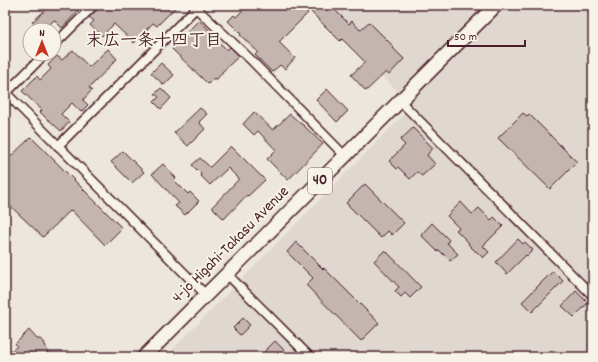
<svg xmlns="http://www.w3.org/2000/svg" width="598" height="362" viewBox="0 0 598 362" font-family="Dekko,'Klee One',sans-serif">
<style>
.built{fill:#e0d7d0}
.building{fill:#c4b5b0;stroke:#4a1f2b}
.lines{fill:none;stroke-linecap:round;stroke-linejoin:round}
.minor-casing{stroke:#4a1f2b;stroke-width:11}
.trunk-casing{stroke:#4a1f2b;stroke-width:16}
.minor{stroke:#f7f3e8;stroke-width:8}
.trunk{stroke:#f7f3e8;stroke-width:13}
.labels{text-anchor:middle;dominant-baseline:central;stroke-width:4;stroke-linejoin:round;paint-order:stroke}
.shield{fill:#f7f3e8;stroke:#7e5f64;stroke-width:1}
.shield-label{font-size:15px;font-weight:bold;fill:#4a1f2b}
.street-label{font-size:16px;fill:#4a1f2b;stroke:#f7f3e8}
.neighbourhood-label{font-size:17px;font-weight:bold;fill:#4a1f2b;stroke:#f7f3e8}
</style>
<rect width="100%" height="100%" fill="#ece6dd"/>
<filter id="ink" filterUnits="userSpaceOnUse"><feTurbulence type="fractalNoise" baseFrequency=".025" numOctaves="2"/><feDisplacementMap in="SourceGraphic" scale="8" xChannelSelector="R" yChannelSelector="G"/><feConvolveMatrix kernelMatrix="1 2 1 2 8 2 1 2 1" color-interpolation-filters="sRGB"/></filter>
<g filter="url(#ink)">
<path class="built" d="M312 5H593V357H165L412 106Z"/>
<g class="building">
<path d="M51 5H64L67 9 72 5 78 11 62 28 54 20 44 30H40L32 22Z"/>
<path d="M102 5H178L157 26 153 23 134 43 114 24 102 36 90 25 94 21 89 17Z"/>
<path d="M248 5H300L308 13 279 42 295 58 285 69 280 65 272 72 255 55 258 52 240 35 241 34 228 21 234 15 236 17Z"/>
<path d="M318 5H330L349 24 352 21 360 30 369 22 394 47 393 48 404 59 389 75 386 72 366 91 351 75 365 62 342 39 340 41 311 12Z"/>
<path d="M199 20 217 38 216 39 227 50 230 47 239 56 222 72V73L216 80 214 78 208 84 172 49 188 34 187 32Z"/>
<path d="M108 49 117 59 89 88 92 90 83 100 88 105 81 112 72 103 61 114 69 122 61 131 49 120H48L40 112 42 110 22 91 37 76 40 80 51 69 48 65 57 56 62 60 73 50 89 67Z"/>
<path d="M161 63 174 75 164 85 151 73Z"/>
<path d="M161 88 171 98 161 109 154 102 159 97 155 94Z"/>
<path d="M327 89 348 111 337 122 316 100Z"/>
<path d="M200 108 207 114 199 122 205 129 188 146 174 133Z"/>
<path d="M254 112 273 130 290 114 301 124H302L323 144 288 180 267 159 276 150 258 131 254 135 243 124Z"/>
<path d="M523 113 527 116 529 114 577 162 550 189 498 138Z"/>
<path d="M413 128 433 148 427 155 435 164 422 176 417 172 410 179 398 167 397 169 389 161 405 145 400 140Z"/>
<path d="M31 137 122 228 105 245 71 210 43 237 5 201V162Z"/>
<path d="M231 146 265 180 248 196 247 195 224 219 212 207 239 179 228 168 210 185 200 175 201 174 192 165 200 158 210 167Z"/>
<path d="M123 151 144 172 132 183 111 162Z"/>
<path d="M163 164 176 178 174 180 188 194 190 192 199 201 185 215 175 206 179 203 152 174Z"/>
<path d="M365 184 404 223 392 235 388 231 381 238 346 203Z"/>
<path d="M461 202 472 214 479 208 491 220 494 217 503 226 483 246 489 252 483 258 476 251V252L468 244 469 243 456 230 459 228 447 216Z"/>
<path d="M432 223 449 240 447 243 458 254 450 261 439 250 438 252 421 235Z"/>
<path d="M518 239 523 244 525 242 533 250 527 256 526 255 507 274 496 262Z"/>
<path d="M296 242 323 269 324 268 379 323 361 341 306 285 313 278 287 252Z"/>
<path d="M385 250 421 287 410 298 405 293 401 297 395 291 399 287 374 261Z"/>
<path d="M553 271 563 281 532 312 522 302Z"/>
<path d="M576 291 588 303 574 317 562 306Z"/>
<path d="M243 318 250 325 240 335 233 328Z"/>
<path d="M29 330 37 339H40L44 342 50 357H5L17 346 15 344Z"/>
<path d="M275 341 286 352 280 357H259Z"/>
</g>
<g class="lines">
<g class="minor-casing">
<g id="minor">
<path d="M196 8 249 58 345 156"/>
<path d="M54 45 94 5"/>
<path d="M5 92 206 295"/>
<path d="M6 93 45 54"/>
<path d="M400 101 593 296"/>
<path d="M58 146 199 5"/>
<path d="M227 274 310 357"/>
</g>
</g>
<g class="trunk-casing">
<path id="trunk" d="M144 357 496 5"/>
</g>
<use href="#minor" class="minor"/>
<use href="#trunk" class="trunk"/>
</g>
</g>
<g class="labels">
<rect class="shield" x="308" y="168" width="24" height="26" rx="3"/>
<g class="shield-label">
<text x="320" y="181">40</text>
</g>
<g class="street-label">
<text transform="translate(231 245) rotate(-45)">4-jo Higahi-Takasu Avenue</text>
</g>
<g class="neighbourhood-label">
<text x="154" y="42">末広一条十四丁目</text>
</g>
</g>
<rect width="598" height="362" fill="none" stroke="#f7f3e8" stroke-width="20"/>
<rect x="10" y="10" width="578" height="342" fill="none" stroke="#4a1f2b" stroke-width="1.5" filter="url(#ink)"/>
<g transform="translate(42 42)"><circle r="19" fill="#f7f3e8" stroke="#b29e9c"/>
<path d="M0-3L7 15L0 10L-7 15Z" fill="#c8321e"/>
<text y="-6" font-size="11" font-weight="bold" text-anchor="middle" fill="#4a1f2b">N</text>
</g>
<path d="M448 40v6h77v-6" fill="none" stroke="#4a1f2b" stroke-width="2"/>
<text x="454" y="40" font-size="12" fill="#4a1f2b" stroke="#f7f3e8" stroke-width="3" paint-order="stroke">50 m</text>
</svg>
